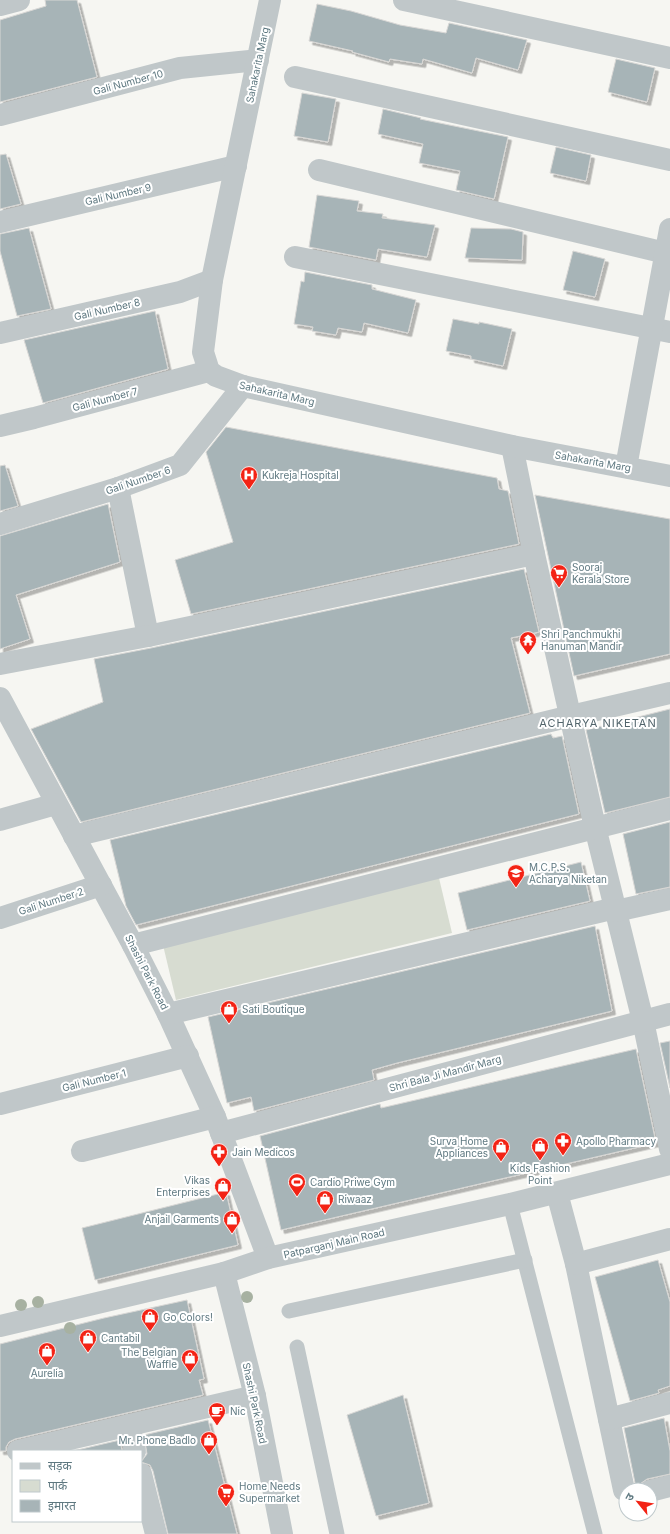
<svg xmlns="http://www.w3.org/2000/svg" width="670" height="1534" viewBox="0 0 670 1534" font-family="Inter,'Noto Sans Devanagari',sans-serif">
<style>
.green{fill:#d7dcd1}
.building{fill:#a7b4b7;stroke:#d8d7d5;filter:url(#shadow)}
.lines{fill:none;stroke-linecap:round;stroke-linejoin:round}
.service{stroke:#c0c7c9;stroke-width:15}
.minor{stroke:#c0c7c9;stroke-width:22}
.tertiary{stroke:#c0c7c9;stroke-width:22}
.tree{fill:#a7b1a1}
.labels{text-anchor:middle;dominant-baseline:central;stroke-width:4;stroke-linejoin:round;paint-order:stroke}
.street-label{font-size:10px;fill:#5e7880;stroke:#fff}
.poi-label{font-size:10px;fill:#5e7880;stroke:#fff;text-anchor:start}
.neighbourhood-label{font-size:11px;letter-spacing:1px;fill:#51646b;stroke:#fff}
</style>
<defs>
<filter id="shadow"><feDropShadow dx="3.5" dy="3.5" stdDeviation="0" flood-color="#0004"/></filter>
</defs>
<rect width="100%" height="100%" fill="#f6f6f2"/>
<path class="green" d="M439 878 452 933 176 1000 163 945Z"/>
<g class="building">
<path d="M45 0H77L97 77 0 102V20L46 6Z"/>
<path d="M317 4 351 11 400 25 446 33 449 23 527 40 518 70 476 58 472 73 423 59 422 64 390 59 389 62 352 52 353 51 309 41Z"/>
<path d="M616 59 655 68 647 102 608 92Z"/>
<path d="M302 93 336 99 328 142 294 136Z"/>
<path d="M383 109 421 118 420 119 508 137 494 199 456 190 460 171 419 163 423 144 378 134Z"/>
<path d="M556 147 591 155 586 181 550 173Z"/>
<path d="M6 154 21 204 0 209V155Z"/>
<path d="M317 195 359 201 357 211 383 214 382 218 435 225 427 257 378 249 376 260 309 247Z"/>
<path d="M29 228 51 309 17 316 0 251V234Z"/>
<path d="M471 228 511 229 523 232 522 260 465 258Z"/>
<path d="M573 251 605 259 595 297 563 290Z"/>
<path d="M305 272 372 285V289L416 300 408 333 364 323 362 332 338 328 336 335 312 331 313 327 294 324 301 281 304 282Z"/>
<path d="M155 311 168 369 43 403 24 340Z"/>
<path d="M453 319 479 324V322L512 329 503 366 471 359V356L446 351Z"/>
<path d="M226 427 497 478 499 489 508 491 519 544 191 614 175 560 233 542 206 452Z"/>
<path d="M5 465 18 506 0 511V466Z"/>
<path d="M535 495 670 519V654L574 676Z"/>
<path d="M108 504 120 562 16 595 30 639 0 649V536Z"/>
<path d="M524 569 539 632 511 638 530 713 81 822 31 729 103 702 94 659 151 648Z"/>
<path d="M670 709V797L605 813 586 730Z"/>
<path d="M551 734 553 738 562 736 579 814 136 925 126 906 110 840Z"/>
<path d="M670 822V887L636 894 623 834Z"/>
<path d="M581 862 590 901 467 930 458 893Z"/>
<path d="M595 926 612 1011 397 1063 372 1070 374 1080 254 1111 251 1097 227 1103 208 1017Z"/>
<path d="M670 1041V1088L660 1043Z"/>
<path d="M636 1049 656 1143 281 1230 260 1136 380 1104 381 1108Z"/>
<path d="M226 1192 238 1245 95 1280 82 1228Z"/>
<path d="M658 1260 670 1302V1386L658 1390 659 1393 630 1401 595 1277Z"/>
<path d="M187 1300 204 1379 199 1380 203 1395 15 1439 9 1442 6 1447V1451H0V1344L104 1318Z"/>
<path d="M403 1395 429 1503 376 1516 347 1415Z"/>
<path d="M664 1418 670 1451V1474L647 1479 637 1486 635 1483 624 1428Z"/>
<path d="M208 1420 237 1534H168L153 1471 150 1465 141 1462 147 1454 144 1435Z"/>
<path d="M120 1440 122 1451H73Z"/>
</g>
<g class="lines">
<g class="service">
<path d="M510 1204 595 1534"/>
<path d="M289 1311 525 1260"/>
<path d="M297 1347 337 1534"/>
</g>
<g class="minor">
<path d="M404 0 670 58"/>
<path d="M0 5 19 0"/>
<path d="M295 77 670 160"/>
<path d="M0 115 180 68 258 60"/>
<path d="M319 170 670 254"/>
<path d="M0 222 236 166"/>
<path d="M295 257 670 332"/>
<path d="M0 333 180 292 212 280"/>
<path d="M0 426 34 418 209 371"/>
<path d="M512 446 534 554 595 827 643 1021 670 1149"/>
<path d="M626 467 670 229"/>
<path d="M118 488 148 636 534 554"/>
<path d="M0 524 118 488 180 465 243 386"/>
<path d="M0 664 148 636"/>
<path d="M0 698 133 945 168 1014 215 1117 268 1258"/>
<path d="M0 820 56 804"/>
<path d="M74 836 571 716 670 693"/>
<path d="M0 918 101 885"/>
<path d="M133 945 670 809"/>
<path d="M168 1014 607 910 616 911 670 899"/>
<path d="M0 1104 188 1056"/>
<path d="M221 1133 670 1014"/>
<path d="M82 1151 215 1117"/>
<path d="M557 1193 576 1264 624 1490 626 1491"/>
<path d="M576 1264 670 1239"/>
<path d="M224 1273 255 1396 282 1534"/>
<path d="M609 1419 670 1403"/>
<path d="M129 1425 135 1451"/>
<path d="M18 1451 255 1396"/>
<path d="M141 1474 156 1534"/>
<path d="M650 1491 670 1486"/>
</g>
<g class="tertiary">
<path d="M270 0 212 280 203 352 209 371 216 376 243 386 512 446 670 476"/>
<path d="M0 1326 224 1273 268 1258 510 1204 670 1164"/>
</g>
</g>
<g class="tree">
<circle cx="247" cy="1297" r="6"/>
<circle cx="38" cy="1302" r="6"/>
<circle cx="21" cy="1305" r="6"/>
<circle cx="70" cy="1328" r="6"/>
</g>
<defs>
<g id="hospital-pin" transform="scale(0.9)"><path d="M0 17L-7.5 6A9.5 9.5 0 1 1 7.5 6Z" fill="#f32315" stroke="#fff"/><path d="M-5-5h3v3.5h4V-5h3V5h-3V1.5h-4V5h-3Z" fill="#fff"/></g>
<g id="supermarket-pin" transform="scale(0.9)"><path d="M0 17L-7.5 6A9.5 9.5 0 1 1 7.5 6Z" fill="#f32315" stroke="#fff"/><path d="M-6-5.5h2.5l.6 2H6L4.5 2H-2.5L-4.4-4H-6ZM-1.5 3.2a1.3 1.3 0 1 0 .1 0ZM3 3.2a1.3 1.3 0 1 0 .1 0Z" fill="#fff"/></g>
<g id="temple-pin" transform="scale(0.9)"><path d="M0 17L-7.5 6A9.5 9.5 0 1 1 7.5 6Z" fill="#f32315" stroke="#fff"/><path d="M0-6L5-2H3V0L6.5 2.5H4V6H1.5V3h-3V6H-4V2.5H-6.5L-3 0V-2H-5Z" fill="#fff"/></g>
<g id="school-pin" transform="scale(0.9)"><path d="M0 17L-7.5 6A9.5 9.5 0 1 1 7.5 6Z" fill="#f32315" stroke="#fff"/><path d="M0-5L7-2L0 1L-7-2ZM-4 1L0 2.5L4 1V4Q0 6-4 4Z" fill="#fff"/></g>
<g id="shop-pin" transform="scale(0.9)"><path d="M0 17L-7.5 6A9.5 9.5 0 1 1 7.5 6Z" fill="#f32315" stroke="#fff"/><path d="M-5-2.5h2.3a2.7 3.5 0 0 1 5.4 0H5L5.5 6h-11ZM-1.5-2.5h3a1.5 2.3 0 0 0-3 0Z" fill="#fff"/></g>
<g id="pharmacy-pin" transform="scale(0.9)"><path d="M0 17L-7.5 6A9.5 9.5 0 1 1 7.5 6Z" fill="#f32315" stroke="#fff"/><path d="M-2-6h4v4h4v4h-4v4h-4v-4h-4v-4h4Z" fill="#fff"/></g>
<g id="stadium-pin" transform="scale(0.9)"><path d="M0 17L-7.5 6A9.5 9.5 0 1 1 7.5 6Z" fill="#f32315" stroke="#fff"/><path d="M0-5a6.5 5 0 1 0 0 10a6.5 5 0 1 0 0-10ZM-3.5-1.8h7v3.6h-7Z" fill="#fff"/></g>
<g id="cafe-pin" transform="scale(0.9)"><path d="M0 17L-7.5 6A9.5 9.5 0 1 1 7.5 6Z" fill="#f32315" stroke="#fff"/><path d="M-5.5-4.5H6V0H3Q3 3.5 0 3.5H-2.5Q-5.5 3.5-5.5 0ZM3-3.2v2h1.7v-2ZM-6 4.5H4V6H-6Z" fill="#fff"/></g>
</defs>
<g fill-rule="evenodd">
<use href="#hospital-pin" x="249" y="475"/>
<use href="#supermarket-pin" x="559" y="573"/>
<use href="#temple-pin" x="528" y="640"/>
<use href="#school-pin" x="516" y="873"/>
<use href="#shop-pin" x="229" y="1009"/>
<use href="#pharmacy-pin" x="563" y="1141"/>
<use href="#shop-pin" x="540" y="1146"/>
<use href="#shop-pin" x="501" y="1147"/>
<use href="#pharmacy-pin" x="219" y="1152"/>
<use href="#stadium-pin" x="297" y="1182"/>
<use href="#shop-pin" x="223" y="1186"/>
<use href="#shop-pin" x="325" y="1199"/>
<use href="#shop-pin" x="232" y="1219"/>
<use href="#shop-pin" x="150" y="1317"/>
<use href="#shop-pin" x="88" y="1338"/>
<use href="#shop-pin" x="47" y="1351"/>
<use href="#shop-pin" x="190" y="1358"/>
<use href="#cafe-pin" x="217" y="1411"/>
<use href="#shop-pin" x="209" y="1440"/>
<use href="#supermarket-pin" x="226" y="1492"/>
</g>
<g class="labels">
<g class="street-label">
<text transform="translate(257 65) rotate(-78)">Sahakarita Marg</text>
<text transform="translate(128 82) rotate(-15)">Gali Number 10</text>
<text transform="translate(118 194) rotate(-13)">Gali Number 9</text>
<text transform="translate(107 309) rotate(-13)">Gali Number 8</text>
<text transform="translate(277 393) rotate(13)">Sahakarita Marg</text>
<text transform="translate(105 399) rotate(-15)">Gali Number 7</text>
<text transform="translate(593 461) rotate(10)">Sahakarita Marg</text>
<text transform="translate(138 480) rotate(-19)">Gali Number 6</text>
<text transform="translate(51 901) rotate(-18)">Gali Number 2</text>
<text transform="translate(147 972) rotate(63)">Shashi Park Road</text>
<text transform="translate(445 1073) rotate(-15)">Shri Bala Ji Mandir Marg</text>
<text transform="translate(94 1080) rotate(-14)">Gali Number 1</text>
<text transform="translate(334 1243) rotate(-13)">Patparganj Main Road</text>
<text transform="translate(255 1403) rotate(78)">Shashi Park Road</text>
</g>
<g class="poi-label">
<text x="262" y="475">Kukreja Hospital</text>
<text x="572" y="567">Sooraj<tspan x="572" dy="12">Kerala Store</tspan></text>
<text x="541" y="634">Shri Panchmukhi<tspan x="541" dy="12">Hanuman Mandir</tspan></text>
<text x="529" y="867">M.C.P.S.<tspan x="529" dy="12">Acharya Niketan</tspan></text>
<text x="242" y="1009">Sati Boutique</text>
<text x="488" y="1141" text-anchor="end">Surva Home<tspan x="488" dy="12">Appliances</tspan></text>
<text x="576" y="1141">Apollo Pharmacy</text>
<text x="232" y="1152">Jain Medicos</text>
<text x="540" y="1168" text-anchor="middle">Kids Fashion<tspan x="540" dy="12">Point</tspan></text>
<text x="210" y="1180" text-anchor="end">Vikas<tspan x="210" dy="12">Enterprises</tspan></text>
<text x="310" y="1182">Cardio Priwe Gym</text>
<text x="338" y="1199">Riwaaz</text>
<text x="219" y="1219" text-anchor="end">Anjail Garments</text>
<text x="163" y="1317">Go Colors!</text>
<text x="101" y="1338">Cantabil</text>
<text x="177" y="1352" text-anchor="end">The Belgian<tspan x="177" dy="12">Waffle</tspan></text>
<text x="47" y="1373" text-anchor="middle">Aurelia</text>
<text x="230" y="1411">Nic</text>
<text x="196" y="1440" text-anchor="end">Mr. Phone Badlo</text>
<text x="239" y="1486">Home Needs<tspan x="239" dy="12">Supermarket</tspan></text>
</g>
<g class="neighbourhood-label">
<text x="598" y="723">ACHARYA NIKETAN</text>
</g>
</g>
<rect x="12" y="1450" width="130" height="72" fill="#ffffff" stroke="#bfc9cc"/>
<rect x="20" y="1463" width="20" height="6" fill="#c0c7c9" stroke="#bfc9cc"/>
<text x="48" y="1470" font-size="12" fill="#5e7880">सड़क</text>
<rect x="20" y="1480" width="20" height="12" fill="#d7dcd1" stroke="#bfc9cc"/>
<text x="48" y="1490" font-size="12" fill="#5e7880">पार्क</text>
<rect x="20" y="1500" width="20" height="12" fill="#a7b4b7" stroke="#bfc9cc"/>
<text x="48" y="1510" font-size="12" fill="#5e7880">इमारत</text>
<g transform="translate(638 1502) rotate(300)"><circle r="19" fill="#ffffff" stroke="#bfc9cc"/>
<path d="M0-3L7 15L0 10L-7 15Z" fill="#f32315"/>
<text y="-6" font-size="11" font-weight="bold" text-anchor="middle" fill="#5e7880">उ</text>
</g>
</svg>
